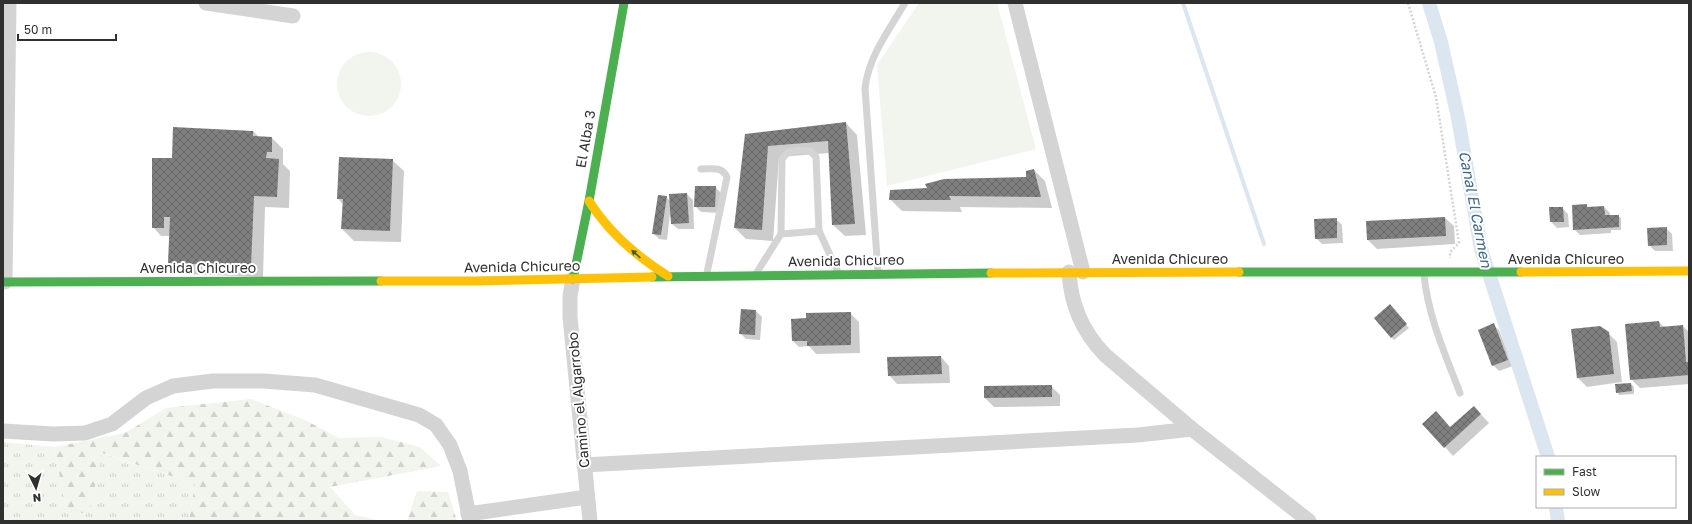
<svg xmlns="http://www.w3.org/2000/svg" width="1692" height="524" viewBox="0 0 1692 524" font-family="'Golos Text',sans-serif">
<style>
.grass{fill:url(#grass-tufts)}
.forest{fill:url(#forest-firs)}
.garden{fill:#f1f5ed}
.shadow{fill:#0003}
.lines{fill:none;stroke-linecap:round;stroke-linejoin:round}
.stream{stroke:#dbe6f1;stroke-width:4}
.canal{stroke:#dbe6f1;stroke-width:14}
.building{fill:url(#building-cross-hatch)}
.path{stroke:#d4d4d4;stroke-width:2.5;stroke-dasharray:2 2;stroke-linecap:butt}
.lane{stroke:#d4d4d4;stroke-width:7}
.street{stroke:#d4d4d4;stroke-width:15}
.fast{stroke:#4caf50;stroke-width:9}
.slow{stroke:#ffc107;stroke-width:9}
.oneway{fill:#3a5c3b}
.labels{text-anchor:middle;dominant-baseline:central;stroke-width:4;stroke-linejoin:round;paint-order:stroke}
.street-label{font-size:14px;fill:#303030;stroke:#fff}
.water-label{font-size:15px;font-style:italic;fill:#406990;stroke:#fff}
</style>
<defs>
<pattern id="grass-tufts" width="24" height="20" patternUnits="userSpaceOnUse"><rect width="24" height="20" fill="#f1f5ed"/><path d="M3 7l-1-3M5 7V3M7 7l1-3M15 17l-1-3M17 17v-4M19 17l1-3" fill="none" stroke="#cfd2cc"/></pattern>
<pattern id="forest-firs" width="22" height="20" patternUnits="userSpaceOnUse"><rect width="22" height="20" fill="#f1f5ed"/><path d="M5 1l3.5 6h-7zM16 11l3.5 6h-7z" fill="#cfd2cc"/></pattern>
<pattern id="building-cross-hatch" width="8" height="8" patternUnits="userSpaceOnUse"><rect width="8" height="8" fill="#7f7f7f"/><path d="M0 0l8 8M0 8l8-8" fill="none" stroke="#686868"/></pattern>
</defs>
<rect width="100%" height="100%" fill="#fff"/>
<path class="grass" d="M3 442 54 447 67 513H89L101 453 195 484 189 521H3Z"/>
<g class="forest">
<path d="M251 399 305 420 339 438 382 437 420 447 441 466 330 487 355 515 382 521H189L195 484 102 453 89 513H67L54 447 125 433 166 408Z"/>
<path d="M417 491 448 492 457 521H407Z"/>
</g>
<g class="garden">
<path d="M919 3H997L1036 149 887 186 877 65Z"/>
<circle cx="369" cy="84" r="32"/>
</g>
<g class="shadow">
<path d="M846 123 857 135 866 235 845 236 833 225 829 153 779 157 773 241 746 239 735 228 746 135Z"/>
<path d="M253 131 259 137 272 138 283 149V164L290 171 289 208 265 207 263 277 181 274 169 263 170 236H161L153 227 172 159Z"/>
<path d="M392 160 404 171 401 242 354 241 342 229 343 204 338 199Z"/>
<path d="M1034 170 1045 181 1052 208 960 207 962 212 902 211 890 199 928 189 1027 178Z"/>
<path d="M715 187 721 193V213L701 212 695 206Z"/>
<path d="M687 194 693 200 694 229H678L672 224 670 213 667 240 659 239 653 233 666 197 671 202Z"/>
<path d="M1586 205 1589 208 1604 207 1610 213V216H1618L1621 218V230H1611V233L1580 235 1574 229Z"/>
<path d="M1562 208 1568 214 1569 227 1557 228 1551 222Z"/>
<path d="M1445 218 1454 226 1455 244 1377 249 1368 240Z"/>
<path d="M1336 219 1342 225 1343 243 1322 244 1316 238Z"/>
<path d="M1666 228 1672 234 1673 251H1655L1649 245Z"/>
<path d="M1392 308 1409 328 1394 340 1391 337Z"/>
<path d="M742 310 756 311 762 317 760 340 746 339 740 333Z"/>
<path d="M850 313 859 322 860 353 816 354 809 346 799 347 793 341Z"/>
<path d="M1659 322 1665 328 1683 326 1689 332V384L1640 388 1631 379Z"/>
<path d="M1493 325 1499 330 1513 366 1499 371 1493 365Z"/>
<path d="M1608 333 1617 342 1622 382 1587 387 1578 378Z"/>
<path d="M941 357 949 366 950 383 897 384 889 375Z"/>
<path d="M1631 384 1634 387V394L1619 395 1617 392Z"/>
<path d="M1051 386 1060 395V406L994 407 985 398Z"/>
<path d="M1474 407 1489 423 1453 456 1445 447 1450 428Z"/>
</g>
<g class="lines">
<path class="stream" d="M1183 3 1264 244"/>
<g class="canal">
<path d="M1429 3 1441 42 1458 118 1481 249 1548 457"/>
<path d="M1556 507 1558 521"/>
</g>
</g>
<g class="building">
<path d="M846 122 855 224 832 225 828 141 768 146 762 230 734 228 745 134Z"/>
<path d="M173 127 253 131V136L272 137V152H267L266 158 279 159 277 197 254 196 251 266 168 263 170 217H164V228H152V158H172Z"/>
<path d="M339 157 393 159 390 231 341 229 343 199H337Z"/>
<path d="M1034 169 1041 197 949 196 951 200H889L890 190 927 188 925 184 944 179 1026 177V171Z"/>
<path d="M695 186H716L715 207H694Z"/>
<path d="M687 193 689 223 671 224 669 194Z"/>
<path d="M658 195 667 196 661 235 652 234Z"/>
<path d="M1587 204V207L1604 206 1605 215H1619V227L1573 230 1572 205Z"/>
<path d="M1549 207H1563L1564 222H1550Z"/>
<path d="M1445 217 1446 236 1367 240 1366 221Z"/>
<path d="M1337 218V238L1315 239 1314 219Z"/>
<path d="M1667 227V245L1648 246 1647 228Z"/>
<path d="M1390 304 1407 324 1391 338 1374 318Z"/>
<path d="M741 309 756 310 755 335 739 334Z"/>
<path d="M851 312V345L807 346V341H792L791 319 806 318V313Z"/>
<path d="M1659 321 1660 327 1683 325 1686 362H1689V375L1630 380 1625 324Z"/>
<path d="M1494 323 1508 360 1492 366 1478 330Z"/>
<path d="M1600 326 1609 332 1614 374 1577 378 1571 329Z"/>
<path d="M941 356 942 374 888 376 887 357Z"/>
<path d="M1631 383 1632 391 1616 393 1615 384Z"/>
<path d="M1052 385V397L984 398V386Z"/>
<path d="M1474 406 1481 414 1444 448 1422 424 1436 411 1450 427Z"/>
</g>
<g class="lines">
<path class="path" d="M1408 3 1436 97 1459 243 1450 252V258"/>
<g class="lane">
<path d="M701 169C712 169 722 166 727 177L707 273"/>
<path d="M781 234 819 231"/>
<path d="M757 272 781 234 782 159 788 152 799 150 810 151 816 157 819 231 838 272"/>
<path d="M878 272 865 88C869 56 889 30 905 3"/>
<path d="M1424 275C1428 316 1445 354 1460 393"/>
</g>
<g class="street">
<path d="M206 3 293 16"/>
<path d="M1015 3 1083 272"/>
<path d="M1069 272C1071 305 1082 331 1105 355L1192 429 1309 521"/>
<path d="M573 279 570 296V317L590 521"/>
<path d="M5 282 9 3"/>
<path d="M3 431 53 434 85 433 112 424 146 398 173 386 213 381H264L315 385 419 415 436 425 450 445 460 471 470 521"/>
<path d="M584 465 1138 435 1192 429"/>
<path d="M468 514 587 497"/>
</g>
<g class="fast">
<path d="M1239 272H1521"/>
<path d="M652 277 991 273"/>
<path d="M573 279 589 201 624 3"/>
<path d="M3 282 381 281"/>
</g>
<g class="slow">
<path d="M589 201C609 233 636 256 668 276"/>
<path d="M1521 272 1689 271"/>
<path d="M991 273 1239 272"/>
<path d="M381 281H474L652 277"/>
</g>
</g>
<defs><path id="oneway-solid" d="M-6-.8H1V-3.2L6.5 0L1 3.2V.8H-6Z"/></defs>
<use class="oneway" href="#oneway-solid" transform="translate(636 254) rotate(-138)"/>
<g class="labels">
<g class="street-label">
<text transform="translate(585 139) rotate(-80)">El Alba 3</text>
<text x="1170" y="258">Avenida Chicureo</text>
<text x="1566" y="258">Avenida Chicureo</text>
<text transform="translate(846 260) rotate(-1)">Avenida Chicureo</text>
<text transform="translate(522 266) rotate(-1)">Avenida Chicureo</text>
<text x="198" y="267">Avenida Chicureo</text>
<text transform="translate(578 400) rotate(-95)">Camino el Algarrobo</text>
</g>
<g class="water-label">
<text transform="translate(1476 209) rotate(79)">Canal El Carmen</text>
</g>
</g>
<rect width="1692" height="524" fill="none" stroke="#303030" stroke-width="8"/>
<rect x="1536" y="456" width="140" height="52" fill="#ffffff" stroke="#acacac"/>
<rect x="1544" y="469" width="20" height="6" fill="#4caf50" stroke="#acacac"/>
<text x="1572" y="476" font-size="12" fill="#303030">Fast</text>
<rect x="1544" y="489" width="20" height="6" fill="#ffc107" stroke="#acacac"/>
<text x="1572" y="496" font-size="12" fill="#303030">Slow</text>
<g transform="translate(36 488) rotate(175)" stroke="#ffffff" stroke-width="3" paint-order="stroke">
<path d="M0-3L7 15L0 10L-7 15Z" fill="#303030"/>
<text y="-6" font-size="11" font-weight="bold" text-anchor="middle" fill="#303030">N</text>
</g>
<path d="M18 34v6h98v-6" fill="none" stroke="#303030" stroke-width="2"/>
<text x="24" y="34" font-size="12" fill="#303030" stroke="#ffffff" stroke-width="3" paint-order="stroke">50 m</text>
</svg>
